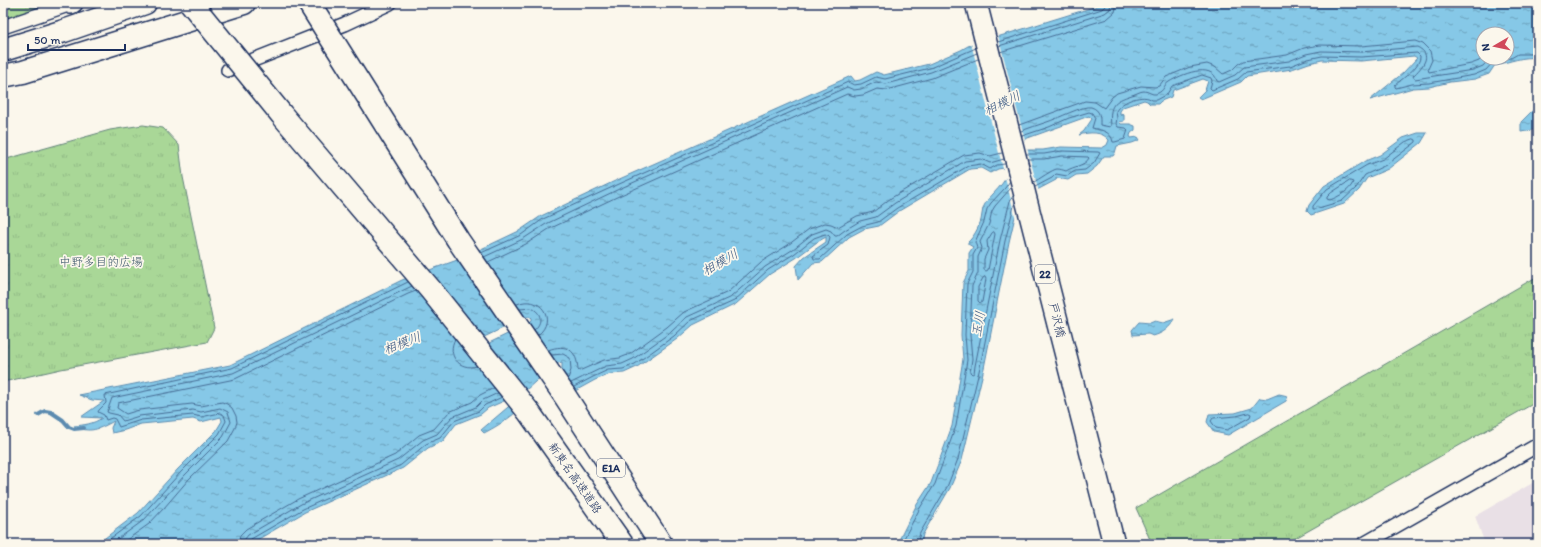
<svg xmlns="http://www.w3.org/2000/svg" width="1541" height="547" viewBox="0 0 1541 547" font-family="Itim,'Klee One',sans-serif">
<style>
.built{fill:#e9e0e6}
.park{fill:url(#park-tufts);stroke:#62837a}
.water{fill:url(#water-ripples);stroke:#5b8bb0;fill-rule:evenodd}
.pier{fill:#fbf7ec}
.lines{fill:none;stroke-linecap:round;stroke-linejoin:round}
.shore{stroke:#466c95;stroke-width:1}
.stream{stroke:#5b8bb0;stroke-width:4}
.street-casing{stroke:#1b2f5e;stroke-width:16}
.secondary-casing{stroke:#1b2f5e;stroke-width:22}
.primary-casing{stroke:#1b2f5e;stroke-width:24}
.highway-casing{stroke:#1b2f5e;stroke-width:25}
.street{stroke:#fbf7ec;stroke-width:13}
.secondary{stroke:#fbf7ec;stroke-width:19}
.primary{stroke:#fbf7ec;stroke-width:21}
.highway{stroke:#fbf7ec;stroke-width:22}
.highway-bridge-casing{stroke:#1b2f5e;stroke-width:25;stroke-linecap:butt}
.highway-bridge{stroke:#fbf7ec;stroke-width:22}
.labels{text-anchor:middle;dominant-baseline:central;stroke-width:3.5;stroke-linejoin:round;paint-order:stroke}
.shield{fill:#fbf7ec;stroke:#5e6b89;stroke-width:1}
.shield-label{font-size:11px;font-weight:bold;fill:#1b2f5e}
.park-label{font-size:12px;fill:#3e596c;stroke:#fbf7ec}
.street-label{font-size:12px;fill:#1b2f5e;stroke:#fbf7ec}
.water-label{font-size:13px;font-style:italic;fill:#365580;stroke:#fbf7ec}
</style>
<defs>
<pattern id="park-tufts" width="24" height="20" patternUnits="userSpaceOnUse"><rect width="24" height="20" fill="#a9d797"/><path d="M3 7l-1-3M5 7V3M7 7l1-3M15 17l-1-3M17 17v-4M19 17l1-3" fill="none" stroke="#91b985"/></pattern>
<pattern id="water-ripples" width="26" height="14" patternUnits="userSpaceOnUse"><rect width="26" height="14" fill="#86c8e7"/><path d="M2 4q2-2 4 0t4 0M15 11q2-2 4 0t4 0" fill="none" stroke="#6da3be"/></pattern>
</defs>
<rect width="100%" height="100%" fill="#fbf7ec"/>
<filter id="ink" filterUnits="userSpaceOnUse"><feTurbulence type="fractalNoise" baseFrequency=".025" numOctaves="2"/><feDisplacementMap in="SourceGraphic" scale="8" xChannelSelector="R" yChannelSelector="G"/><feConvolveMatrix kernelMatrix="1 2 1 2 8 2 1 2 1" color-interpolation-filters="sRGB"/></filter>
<g filter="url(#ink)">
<path class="built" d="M1538 480V544H1485L1475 516Z"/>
<g class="park">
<path d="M3 3H55L3 21Z"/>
<path d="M143 125 163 128 179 145 183 177 214 328 207 342 61 369 3 382V160L110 130Z"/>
<path d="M1538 276V401L1285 544H1152L1136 508Z"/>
</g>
<g class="water">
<path d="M1107 3H1538V58C1523 56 1510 62 1495 65L1489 74 1475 79 1450 82 1429 87 1413 88 1370 100 1403 73 1417 58 1414 56 1361 61 1322 60 1309 63 1292 69 1247 76 1241 82 1201 99 1198 97 1205 90 1208 81 1203 79 1173 90 1171 97 1161 101 1158 104H1150L1147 101 1144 100 1123 107 1120 111V115L1124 114V121L1119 122 1121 124H1130L1135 126V130L1131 133 1130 136 1131 138 1138 137 1140 140 1132 143 1117 146 1115 153 1113 156H1104L1097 166 1087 174 1076 175 1068 180 1057 178 1056 180 1037 190 1018 204 1009 242 984 368 962 460 950 488 923 534 921 544H895L899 540 916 506 931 483 952 426 963 359 961 335 963 283 969 271V253L973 247 968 244V242C973 238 979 227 981 220 982 216 982 212 983 208 988 196 1001 189 1008 174L1004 168 998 169 990 173 981 168 970 169 899 211 879 226 864 229 849 237 822 262 813 263 798 280 796 266 804 257 826 242V237L817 242 796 258 770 274 736 304 693 325 677 339 637 367 624 373 610 374 595 380 575 391 551 396 562 369V362L555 364 526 390C526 393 527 397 526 400 521 412 496 427 484 433L481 430 514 402 513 397 488 408 481 414 456 424 443 441 428 448 403 468 305 512 250 544H97L138 513 178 469 216 431 222 421 221 417 201 422 193 419 141 424 125 430 112 433 111 428 114 421C99 429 90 434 74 426 84 425 93 424 102 418L81 417 104 401 92 400 79 395 230 365 402 280 460 259 519 231 541 216 615 181 851 76 855 81 860 80 876 72 884 75 929 64 961 50 968 46ZM1483 34H1507V58H1483ZM1089 116 1092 119 1084 131 1079 135C1089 132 1102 131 1109 140L1107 145 1102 148 1061 147 1043 150H1026L1021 147 1025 139ZM526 317H530L531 318V321L528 324 487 344 482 338Z"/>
<path d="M1538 105V129L1521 132V122Z"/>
<path d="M1418 133H1427L1421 143 1388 169 1367 178 1359 190 1344 204 1311 215 1307 211 1309 205 1324 186 1365 161 1380 155 1403 138Z"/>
<path d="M1175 319C1169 328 1164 333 1153 336L1148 334 1133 335 1132 330 1139 322 1150 323 1155 321 1163 323Z"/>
<path d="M1279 394 1288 396 1286 401 1228 435 1214 432 1207 422 1209 414 1235 413 1252 408 1260 398 1267 399Z"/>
</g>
<path class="pier" d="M998 35 1025 141 1023 143V146L1027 148 1039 192 1020 205 1016 220 971 43Z"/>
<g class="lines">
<g class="shore">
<path d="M998 42 1102 9 1105 6 1106 3"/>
<path d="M999 46 1105 13 1110 9 1111 3"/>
<path d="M1000 52 1107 19 1115 12 1117 3"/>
<path d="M1019 125 1085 101 1095 102 1104 108 1112 97 1117 93 1141 86 1155 87 1159 86 1166 77 1190 67 1207 64 1215 67 1223 74 1232 70 1238 64 1243 61 1287 55 1304 48 1320 45 1361 46 1415 41 1423 44 1430 51 1432 60 1428 69 1429 72 1471 64 1479 61 1483 56"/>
<path d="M1021 131C1029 128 1038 125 1047 122 1057 119 1083 105 1091 107 1101 110 1100 118 1100 125L1110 127 1111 126C1109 105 1113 101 1132 95 1136 94 1140 91 1144 91 1148 91 1152 95 1156 94 1166 90 1162 86 1169 82 1180 75 1212 61 1217 81L1219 82 1235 75 1244 67 1289 61 1306 54 1321 51 1361 52 1417 47C1434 55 1422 67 1413 76L1415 79 1473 70 1483 66 1490 58"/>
<path d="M1022 136 1049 127 1069 118 1089 112 1092 113 1095 118 1092 128C1101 130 1111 131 1113 142H1115L1125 139 1128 130 1126 128 1118 127 1116 124 1117 118 1116 111C1121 101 1144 93 1152 100H1156L1167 94 1172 86 1202 75 1211 78 1212 81 1210 88 1212 90 1238 79 1246 72 1290 66 1308 59 1322 56 1361 57 1417 53 1420 56C1421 66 1402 79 1395 85V87L1396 88 1412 84 1429 83 1474 75 1486 70 1494 61 1511 58 1518 54H1538"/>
<path d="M1414 139 1416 140V142L1386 165 1365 175 1356 188 1342 201 1315 209H1313V206L1327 189 1367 165 1383 159 1405 142Z"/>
<path d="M1026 154H1044L1062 151 1098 152 1100 153 1094 163 1085 170 1075 171 1067 176 1056 174 1052 178 1035 187"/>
<path d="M1028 159H1044L1062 156 1088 157 1089 158C1085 166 1074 166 1066 171 1063 170 1060 169 1057 169 1053 169 1038 180 1034 182"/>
<path d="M1350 181 1353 182C1351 190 1338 197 1330 200L1327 199V197L1331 193Z"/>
<path d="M1011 188 995 206 992 211 989 224 980 242 982 248 978 257V273L972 286 970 335 972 359 970 372 972 374 974 373 975 366 1000 240 1010 201 1013 196"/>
<path d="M994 232 995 234 988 270 986 271 984 270V259L988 250 987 241 992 233Z"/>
<path d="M481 253 521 235 543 219 617 185 848 82 854 85 861 84 876 77 885 79 930 68 976 48"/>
<path d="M484 257 523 239 546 224 619 189 847 87 854 90 861 89 876 82 886 84 931 72 977 53"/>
<path d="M488 262 526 244 549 229 621 195 847 94 855 96 863 95 877 89 887 90 932 78 978 59"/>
<path d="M985 277 986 279 982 302 980 303 978 301V287L983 278Z"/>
<path d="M517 304C540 294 558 319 538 335"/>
<path d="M520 309 531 308C542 312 543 323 534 330"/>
<path d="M455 339C446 355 459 371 477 366"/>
<path d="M548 350C567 343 577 350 578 370L579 371 604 360 620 358 630 354 667 327 684 312 728 292 761 262 788 245 809 229 825 223 831 224 838 227 857 216 873 212 891 198 964 155 980 153 990 156 1002 153"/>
<path d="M552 355 563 354 570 358 571 370 568 379"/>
<path d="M571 383 606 366 622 364 633 359 671 332 687 317 731 297 765 267 792 250 812 234 826 229 831 231 835 236H837L845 230 860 221 876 217 895 203 965 161 981 159 990 163 1004 159"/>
<path d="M574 387 593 377 608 370 623 369 635 364 674 336 690 321 734 301 768 270 794 254 814 238 825 234 828 235 830 237 828 245 813 256 814 259H820L847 234 862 226 878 222 897 208 968 166 981 164 990 169 997 165 1005 164"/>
<path d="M1249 413 1251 414 1250 417 1227 430 1216 428 1211 421 1213 418 1236 416Z"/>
<path d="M103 544 141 516 181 472 219 434 226 421 224 415 220 413 201 417 193 415 141 420 119 427 115 419 112 418 106 420 104 415 98 412 99 410 106 403 105 395 232 368 408 282"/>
<path d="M111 544 144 520 185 475 223 437 231 422 228 412 220 408 201 412 193 410 174 412 139 416 123 421 118 415 109 413 107 412 112 398 233 373 412 286"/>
<path d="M121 544 149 524 164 508 189 479 228 441 235 428 237 422 236 416 232 408 227 404 222 402 201 406 192 404 139 410 126 414 117 408 118 403 235 379 408 294 416 291"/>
<path d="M238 544 240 535 246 529 298 499 395 455 419 435 434 429 449 412 472 402 480 395 494 388"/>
<path d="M244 544 245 539 248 535 301 504 398 460 423 440 437 434 452 417 476 407 483 400 498 393"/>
<path d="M249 544 251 539 303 509 401 465 426 444 440 438 454 421 479 411 485 405 502 397"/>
<path d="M901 544 920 508 935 484 956 426 967 360 965 335 967 284 973 272V255L977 248 975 242 984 222 987 209 991 203 1005 188 1010 181"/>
<path d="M917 544 920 533 947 487 958 459 980 367 1005 241 1015 202"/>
</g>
<path class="stream" d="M38 415 45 411 51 412 63 420 69 427 74 429 84 428"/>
<g class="street-casing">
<g id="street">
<path d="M3 27 71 4"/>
<path d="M228 70 345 24 390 3"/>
<path d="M1364 544 1538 445"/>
</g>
</g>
<g class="secondary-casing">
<path id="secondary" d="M71 4 73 3"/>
</g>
<g class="primary-casing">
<path id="primary" d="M976 3 1114 544"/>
</g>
<g class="highway-casing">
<g id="highway">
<path d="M3 50 64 31 145 3"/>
<path d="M3 76 23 72 244 3"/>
<path d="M563 393 661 544"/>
<path d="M528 411 622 544"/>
</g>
</g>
<use href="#street" class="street"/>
<use href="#secondary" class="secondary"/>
<use href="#primary" class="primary"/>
<use href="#highway" class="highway"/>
<g class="highway-bridge-casing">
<g id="highway-bridge">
<path d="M191 3 282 115 430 289 528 411"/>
<path d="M309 3 458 240 563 393"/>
</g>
</g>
<use href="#highway-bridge" class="highway-bridge"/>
</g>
</g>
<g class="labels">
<g class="shield">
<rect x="1035" y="265" width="20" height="18" rx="3"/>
<rect x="597" y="459" width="28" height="18" rx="3"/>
</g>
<g class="shield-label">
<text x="1045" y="274">22</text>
<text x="611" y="468">E1A</text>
</g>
<g class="park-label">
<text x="101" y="262">中野多目的広場</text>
</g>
<g class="street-label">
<text transform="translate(1057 320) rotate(76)">戸沢橋</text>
<text transform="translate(575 478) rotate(55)">新東名高速道路</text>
</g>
<g class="water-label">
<text transform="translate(1002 103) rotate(-26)">相模川</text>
<text transform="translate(720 262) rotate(-30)">相模川</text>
<text transform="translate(978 324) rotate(-80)">玉川</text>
<text transform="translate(402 343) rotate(-21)">相模川</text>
</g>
</g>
<rect width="1541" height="547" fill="none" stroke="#fbf7ec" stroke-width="16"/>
<rect x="8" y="8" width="1525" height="531" fill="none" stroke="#1b2f5e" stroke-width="1.5" filter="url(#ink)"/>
<g transform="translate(1495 46) rotate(261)"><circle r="19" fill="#fbf7ec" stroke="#a1a7b3"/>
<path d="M0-3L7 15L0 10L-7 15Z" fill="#d1495b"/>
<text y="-6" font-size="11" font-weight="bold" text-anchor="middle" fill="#1b2f5e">N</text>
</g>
<path d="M28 44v6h97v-6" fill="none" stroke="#1b2f5e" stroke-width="2"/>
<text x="34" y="44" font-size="12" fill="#1b2f5e" stroke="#fbf7ec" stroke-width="3" paint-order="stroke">50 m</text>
</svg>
